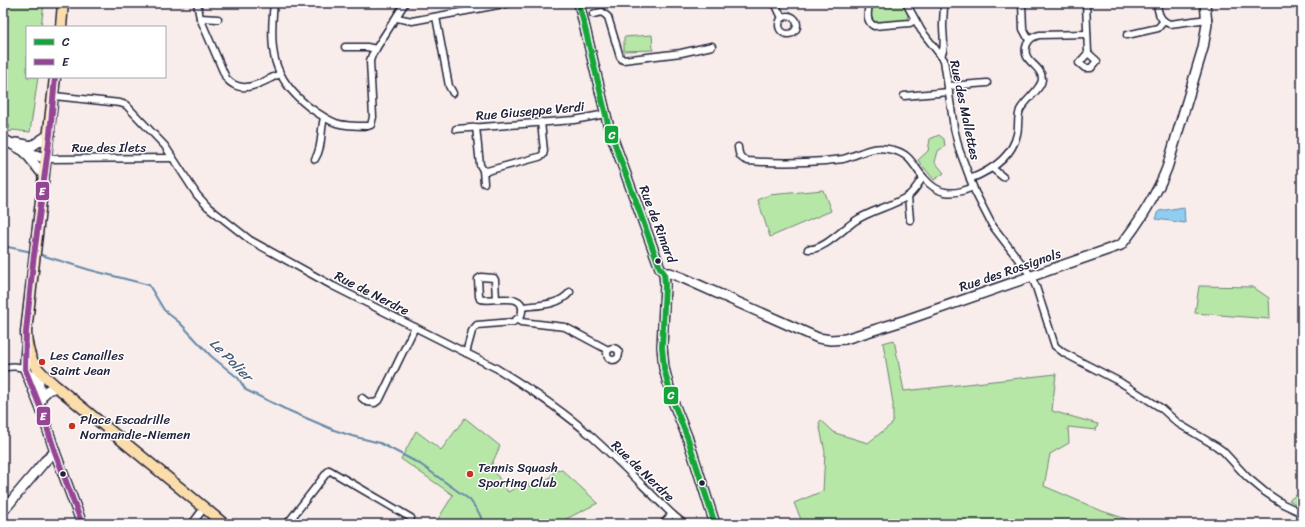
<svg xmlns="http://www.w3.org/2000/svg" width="1305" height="527" viewBox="0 0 1305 527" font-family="Sriracha,sans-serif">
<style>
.green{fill:#b7e7a7;stroke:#6c8471}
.water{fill:#91ccf1;stroke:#6588a8}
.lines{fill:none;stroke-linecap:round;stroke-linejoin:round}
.stream{stroke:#6588a8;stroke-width:2}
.street-casing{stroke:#22223b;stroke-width:9}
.secondary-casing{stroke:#22223b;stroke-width:12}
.primary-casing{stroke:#22223b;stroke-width:13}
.street{stroke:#fff;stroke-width:6}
.secondary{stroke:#fff;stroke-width:9}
.primary{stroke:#fbddab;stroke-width:10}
.bus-1-casing{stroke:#fff;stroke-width:9}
.bus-2-casing{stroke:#fff;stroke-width:9}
.bus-1{stroke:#13a538;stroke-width:6}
.bus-2{stroke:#954593;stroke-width:6}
.bus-dot{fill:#22223b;stroke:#fff;stroke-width:1.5}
.poi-dot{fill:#c8321e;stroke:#fff;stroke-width:1.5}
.labels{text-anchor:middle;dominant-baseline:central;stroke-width:3;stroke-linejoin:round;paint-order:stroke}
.street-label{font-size:13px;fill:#22223b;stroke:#fff}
.poi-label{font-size:13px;fill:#22223b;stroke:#fff;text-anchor:start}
.water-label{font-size:14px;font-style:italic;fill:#495e7b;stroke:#fff}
.line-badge{stroke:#fff;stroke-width:1.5}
.badge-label{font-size:11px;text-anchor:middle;font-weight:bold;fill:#fff}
</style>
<rect width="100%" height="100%" fill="#f8edeb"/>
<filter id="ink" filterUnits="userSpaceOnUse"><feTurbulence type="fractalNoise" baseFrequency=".025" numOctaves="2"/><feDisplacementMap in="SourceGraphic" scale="8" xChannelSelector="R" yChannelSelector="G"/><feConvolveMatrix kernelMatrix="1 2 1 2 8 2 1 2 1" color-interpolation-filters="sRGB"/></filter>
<g filter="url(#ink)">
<g class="green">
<path d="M3 3H44L41 27H27V77H38L30 132 12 130 11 132 8 131 10 126 7 124 3 131Z"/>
<path d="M872 3H902C905 8 911 15 906 20L875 22C868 18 871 10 872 3Z"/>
<path d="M652 35 653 50 624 51V37Z"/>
<path d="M939 135 944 139 945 146 938 151 935 162 944 173 934 180 918 160 928 151 930 139Z"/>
<path d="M823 190 831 211 770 237 758 200 769 195Z"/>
<path d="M1199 286 1253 287 1269 298 1270 319 1195 313Z"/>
<path d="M894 340 904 391 1056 374 1052 411 1098 424 1096 430 1068 427 1069 443 1050 454 1044 486 1102 511 1142 524H803L794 503 823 491 825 452 819 423 821 420 835 433 868 443 893 423V403L883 343Z"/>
<path d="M465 418 500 446 491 466 508 492 527 482 530 487 549 478 555 471 562 470 598 503 556 524H435L453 495 401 459 416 431 441 450Z"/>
<path d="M1302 491V508L1289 500Z"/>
</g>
<path class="water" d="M1184 207 1185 223 1156 219 1159 211Z"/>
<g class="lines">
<g class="stream">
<path d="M3 246 32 252"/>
<path d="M38 254 90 270 149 285 164 310 180 323 211 356 238 378 246 390 285 409 334 430 352 436 380 443 420 464 470 500 479 513 484 524"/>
</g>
<g class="street-casing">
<g id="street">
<path d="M197 3 200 18 226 78C242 97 261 82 280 74"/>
<path d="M274 3C269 49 271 77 309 107 334 125 338 126 368 126L371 125 373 117 370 61 372 55 405 3"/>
<path d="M775 3 782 18"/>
<path d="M869 3C868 12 865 21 874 26L910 23 915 20"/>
<path d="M906 3 921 30 944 60 954 128 959 149 975 192 992 225 1031 276 1036 287 1055 346 1064 353 1120 382 1161 408 1179 424 1216 446 1223 451 1247 477 1265 492 1283 504 1298 511 1302 514"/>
<path d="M1022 3 1023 29 1029 40"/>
<path d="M1086 3 1088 53 1097 61 1091 68H1085L1079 63 1088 53"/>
<path d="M1157 3C1158 13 1160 21 1170 24L1208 19"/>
<path d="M593 14 602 12 608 17 620 57 623 60 681 53 712 46"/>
<circle cx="788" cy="25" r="9"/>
<path d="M436 17 449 86 453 93"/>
<path d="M200 18 218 19"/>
<path d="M397 18 412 21 509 3"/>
<path d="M1127 35 1158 28 1164 21"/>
<path d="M345 47H367L376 49"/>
<path d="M941 56C946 47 943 36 943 26 943 19 944 11 944 3"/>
<path d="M949 86 987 83"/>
<path d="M54 96 120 103 126 105 165 146 197 195 208 207 250 240 333 286 496 368C527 387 563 411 590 435 618 460 645 488 672 514L684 524"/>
<path d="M904 96 949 92"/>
<path d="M476 127 480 165 483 170 487 171 539 157 543 155 544 151 541 122"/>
<path d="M456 129 574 120 606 114"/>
<path d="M738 147C739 156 740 158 748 161 774 163 799 163 825 161 831 160 837 160 843 159 862 154 872 144 893 150 911 154 913 166 924 178 938 195 953 196 973 187"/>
<path d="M47 159 172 158"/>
<path d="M315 159C323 147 320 132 324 118"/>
<path d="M992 168 1003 177"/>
<path d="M483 170 484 183"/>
<path d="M970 179C990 171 1012 158 1017 134 1019 126 1017 118 1020 110 1025 100 1043 88 1042 78 1041 64 1020 62 1027 44 1030 38 1033 37 1039 35L1087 34"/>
<path d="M908 196 910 220"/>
<path d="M808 249C823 251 843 229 855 221 871 210 891 207 908 196 914 192 919 183 923 177"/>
<path d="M522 307C538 305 559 306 570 292"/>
<path d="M518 320 521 322 565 327 608 350"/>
<circle cx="613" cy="354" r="6"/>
<path d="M466 353 472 331 477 325 513 322 521 316C529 289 493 303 480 299L479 296 478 279 481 277 494 278 495 280 496 299"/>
<path d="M3 368C23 363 26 370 39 383"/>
<path d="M362 398 367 402 375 403 380 399 415 327"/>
<path d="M192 524 204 508"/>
<path d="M287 524 329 470 411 518"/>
<path d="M663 524 672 514"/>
</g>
</g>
<g class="secondary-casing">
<g id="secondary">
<path d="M579 3 609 128 660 268 664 273 665 285 662 347 664 368 672 399 688 439 715 524"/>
<path d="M3 139 24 151 47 159"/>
<path d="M16 143 32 146 50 134"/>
<path d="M25 152 44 176"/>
<path d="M664 273H670L683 278 818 338 831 340 845 339 906 320 1121 245C1137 226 1158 192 1167 168L1203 48 1207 24 1205 3"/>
<path d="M26 347 25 359V369L41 409 55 452 82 524"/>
<path d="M37 370 41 400"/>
<path d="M41 397 48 390 57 387"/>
<path d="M3 511 45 461 55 452"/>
</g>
</g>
<g class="primary-casing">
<g id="primary">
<path d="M61 27 63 3"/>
<path d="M55 77 26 332C27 361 36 369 57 387L224 524"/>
</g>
</g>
<use href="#street" class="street"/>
<use href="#secondary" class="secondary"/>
<use href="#primary" class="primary"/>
<g class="bus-1-casing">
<path id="bus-1" d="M579 3 609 128 660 268 664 273 665 285 662 347 664 368 672 399 688 439 715 524"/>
</g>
<g class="bus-2-casing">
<path id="bus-2" d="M55 77 50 134 33 263 26 332 25 369 41 409 55 452 82 524"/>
</g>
<use href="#bus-1" class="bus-1"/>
<use href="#bus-2" class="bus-2"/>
</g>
</g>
<g class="bus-dot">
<circle cx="658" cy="261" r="3.5"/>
<circle cx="63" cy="474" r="3.5"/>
<circle cx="702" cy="483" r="3.5"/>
</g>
<g class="poi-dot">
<circle cx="42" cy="362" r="4"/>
<circle cx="72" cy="426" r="4"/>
<circle cx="470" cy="474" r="4"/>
</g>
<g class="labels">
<g class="street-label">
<text transform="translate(965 110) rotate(78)">Rue des Mallettes</text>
<text transform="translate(530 111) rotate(-5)">Rue Giuseppe Verdi</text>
<text x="109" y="147">Rue des Ilets</text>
<text transform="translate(658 224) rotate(69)">Rue de Rimard</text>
<text transform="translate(1010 270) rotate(-19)">Rue des Rossignols</text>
<text transform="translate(372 293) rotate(27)">Rue de Nerdre</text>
<text transform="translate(643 471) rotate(44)">Rue de Nerdre</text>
</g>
<g class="poi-label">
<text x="50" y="355">Les Canailles<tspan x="50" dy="15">Saint Jean</tspan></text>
<text x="80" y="419">Place Escadrille<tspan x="80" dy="15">Normandie-Niemen</tspan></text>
<text x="478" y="467">Tennis Squash<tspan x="478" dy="15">Sporting Club</tspan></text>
</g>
<g class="water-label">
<text transform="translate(231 360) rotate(45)">Le Polier</text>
</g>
</g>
<g class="line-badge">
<rect x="604" y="125" width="15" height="19" rx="4" fill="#13a538"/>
<rect x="35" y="181" width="15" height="20" rx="4" fill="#954593"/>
<rect x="663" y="386" width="16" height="19" rx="4" fill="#13a538"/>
<rect x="36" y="406" width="15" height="20" rx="4" fill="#954593"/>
</g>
<g class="badge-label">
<text x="612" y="139">C</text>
<text x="42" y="195">E</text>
<text x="671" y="399">C</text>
<text x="43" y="420">E</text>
</g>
<rect width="1305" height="527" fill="none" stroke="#fff" stroke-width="16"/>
<rect x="8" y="8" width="1289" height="511" fill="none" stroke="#22223b" stroke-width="1.5" filter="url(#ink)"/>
<rect x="26" y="26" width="140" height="52" fill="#ffffff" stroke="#a7a7b1"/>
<rect x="34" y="39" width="20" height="6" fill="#13a538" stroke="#a7a7b1"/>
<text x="62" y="46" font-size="12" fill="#22223b">C</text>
<rect x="34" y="59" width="20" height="6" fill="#954593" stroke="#a7a7b1"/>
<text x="62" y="66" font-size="12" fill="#22223b">E</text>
</svg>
